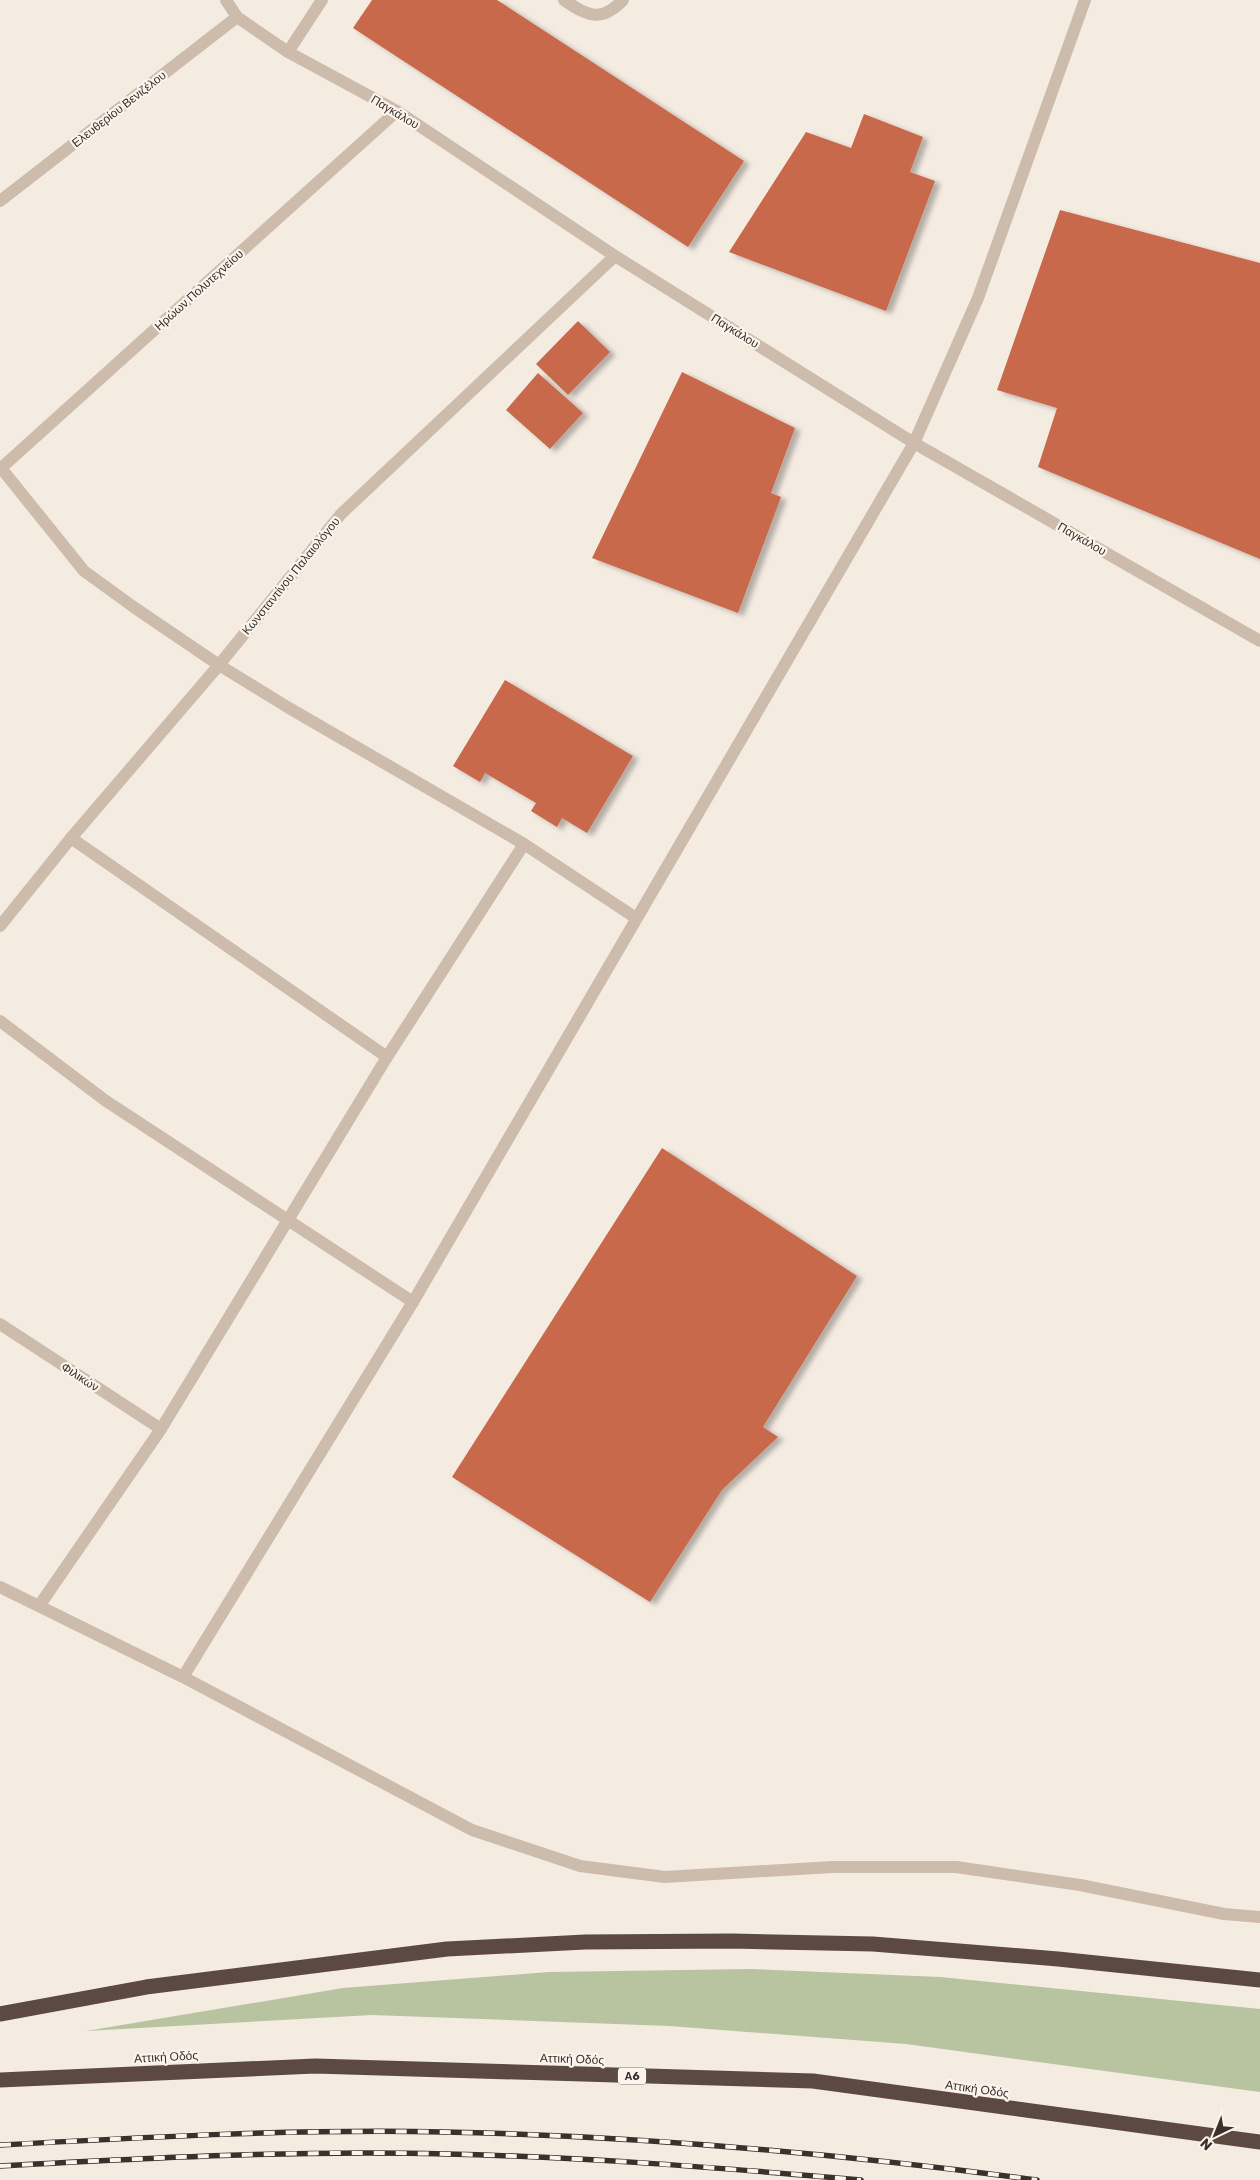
<svg xmlns="http://www.w3.org/2000/svg" width="1260" height="2180" viewBox="0 0 1260 2180" font-family="Rubik,sans-serif">
<style>
.green{fill:#b8c4a0}
.building{fill:#c8694b;filter:url(#shadow)}
.lines{fill:none;stroke-linecap:round;stroke-linejoin:round}
.minor{stroke:#cdbbac;stroke-width:12}
.tertiary{stroke:#cdbbac;stroke-width:12}
.motorway{stroke:#5c4a42;stroke-width:15}
.rail-casing{stroke:#3b302b;stroke-width:5.5}
.rail{stroke:#fbf5ee;stroke-width:4;stroke-dasharray:11;stroke-linecap:butt}
.labels{text-anchor:middle;dominant-baseline:central;stroke-width:4.5;stroke-linejoin:round;paint-order:stroke}
.shield{fill:#fbf5ee;stroke:#756b66;stroke-width:1}
.shield-label{font-size:11px;font-weight:bold;fill:#3b302b}
.street-label{font-size:12px;fill:#3b302b;stroke:#fbf5ee}
</style>
<defs>
<filter id="shadow"><feDropShadow dx="5.5" dy="3" stdDeviation="2.5" flood-color="#0004"/></filter>
</defs>
<rect width="100%" height="100%" fill="#f4ebe1"/>
<path class="green" d="M752 1969 940 1977 1260 2009V2092L906 2044 669 2026 372 2015 86 2031 343 1988 549 1972Z"/>
<g class="building">
<path d="M372 0H497L744 161 688 247 353 28Z"/>
<path d="M864 114 923 137 910 172 935 181 886 311 729 252 806 132 851 148Z"/>
<path d="M1060 210 1260 263V559L1038 467 1057 408 997 390Z"/>
<path d="M578 321 610 352 568 395 536 364Z"/>
<path d="M682 372 795 428 771 493 781 497 738 613 592 558Z"/>
<path d="M538 373 583 413 550 449 506 410Z"/>
<path d="M505 680 633 756 587 833 562 818 557 827 531 811 536 803 485 773 480 782 453 766Z"/>
<path d="M662 1148 857 1276 763 1427 778 1437 722 1490 650 1602 452 1477Z"/>
</g>
<g class="lines">
<g class="minor">
<path d="M226 0 237 17 288 52 397 111 615 256 914 443 1260 641"/>
<path d="M564 0C587 16 601 23 623 0"/>
<path d="M288 52 322 0"/>
<path d="M0 201 237 17"/>
<path d="M1 468 84 571 135 608 219 665 289 708 524 844 636 918"/>
<path d="M0 469 397 111"/>
<path d="M71 838 387 1057"/>
<path d="M0 926 71 838 219 665 341 514 615 256"/>
<path d="M0 1021 106 1101 413 1302"/>
<path d="M0 1324 161 1429"/>
<path d="M39 1606 161 1429 387 1057 524 844"/>
</g>
<g class="tertiary">
<path d="M0 1587 183 1677 472 1830 580 1866 665 1877 832 1867H956L1080 1885 1224 1914 1260 1917"/>
<path d="M183 1677 413 1302 914 443 978 298 1085 0"/>
</g>
<g class="motorway">
<path d="M0 2014 146 1987 447 1949 585 1942 732 1941 873 1944 1058 1959 1260 1980"/>
<path d="M0 2080 315 2066 813 2081 1260 2142"/>
</g>
<g class="rail-casing">
<g id="rail">
<path d="M0 2145C148 2137 296 2129 444 2132 642 2136 841 2154 1037 2180"/>
<path d="M0 2166C148 2158 297 2150 446 2154 585 2157 723 2168 861 2180"/>
</g>
</g>
<use href="#rail" class="rail"/>
</g>
<g class="labels">
<rect class="shield" x="618" y="2067.5" width="28" height="17" rx="4"/>
<g class="shield-label">
<text x="632" y="2076">Α6</text>
</g>
<g class="street-label">
<text transform="translate(119 109) rotate(-38)">Ελευθερίου Βενιζέλου</text>
<text transform="translate(395 112) rotate(31)">Παγκάλου</text>
<text transform="translate(199 290) rotate(-42)">Ηρώων Πολυτεχνείου</text>
<text transform="translate(735 331) rotate(32)">Παγκάλου</text>
<text transform="translate(1082 539) rotate(30)">Παγκάλου</text>
<text transform="translate(291 576) rotate(-51)">Κωνσταντίνου Παλαιολόγου</text>
<text transform="translate(80 1377) rotate(33)">Φιλικών</text>
<text transform="translate(166 2057) rotate(-3)">Αττική Οδός</text>
<text transform="translate(572 2059) rotate(2)">Αττική Οδός</text>
<text transform="translate(977 2089) rotate(8)">Αττική Οδός</text>
</g>
</g>
<g transform="translate(1215 2135) rotate(223)" stroke="#fbf5ee" stroke-width="4" paint-order="stroke">
<path d="M0-4L9 19L0 12L-9 19Z" fill="#3b302b"/>
<text y="-8" font-size="14" font-weight="bold" text-anchor="middle" fill="#3b302b">N</text>
</g>
</svg>
